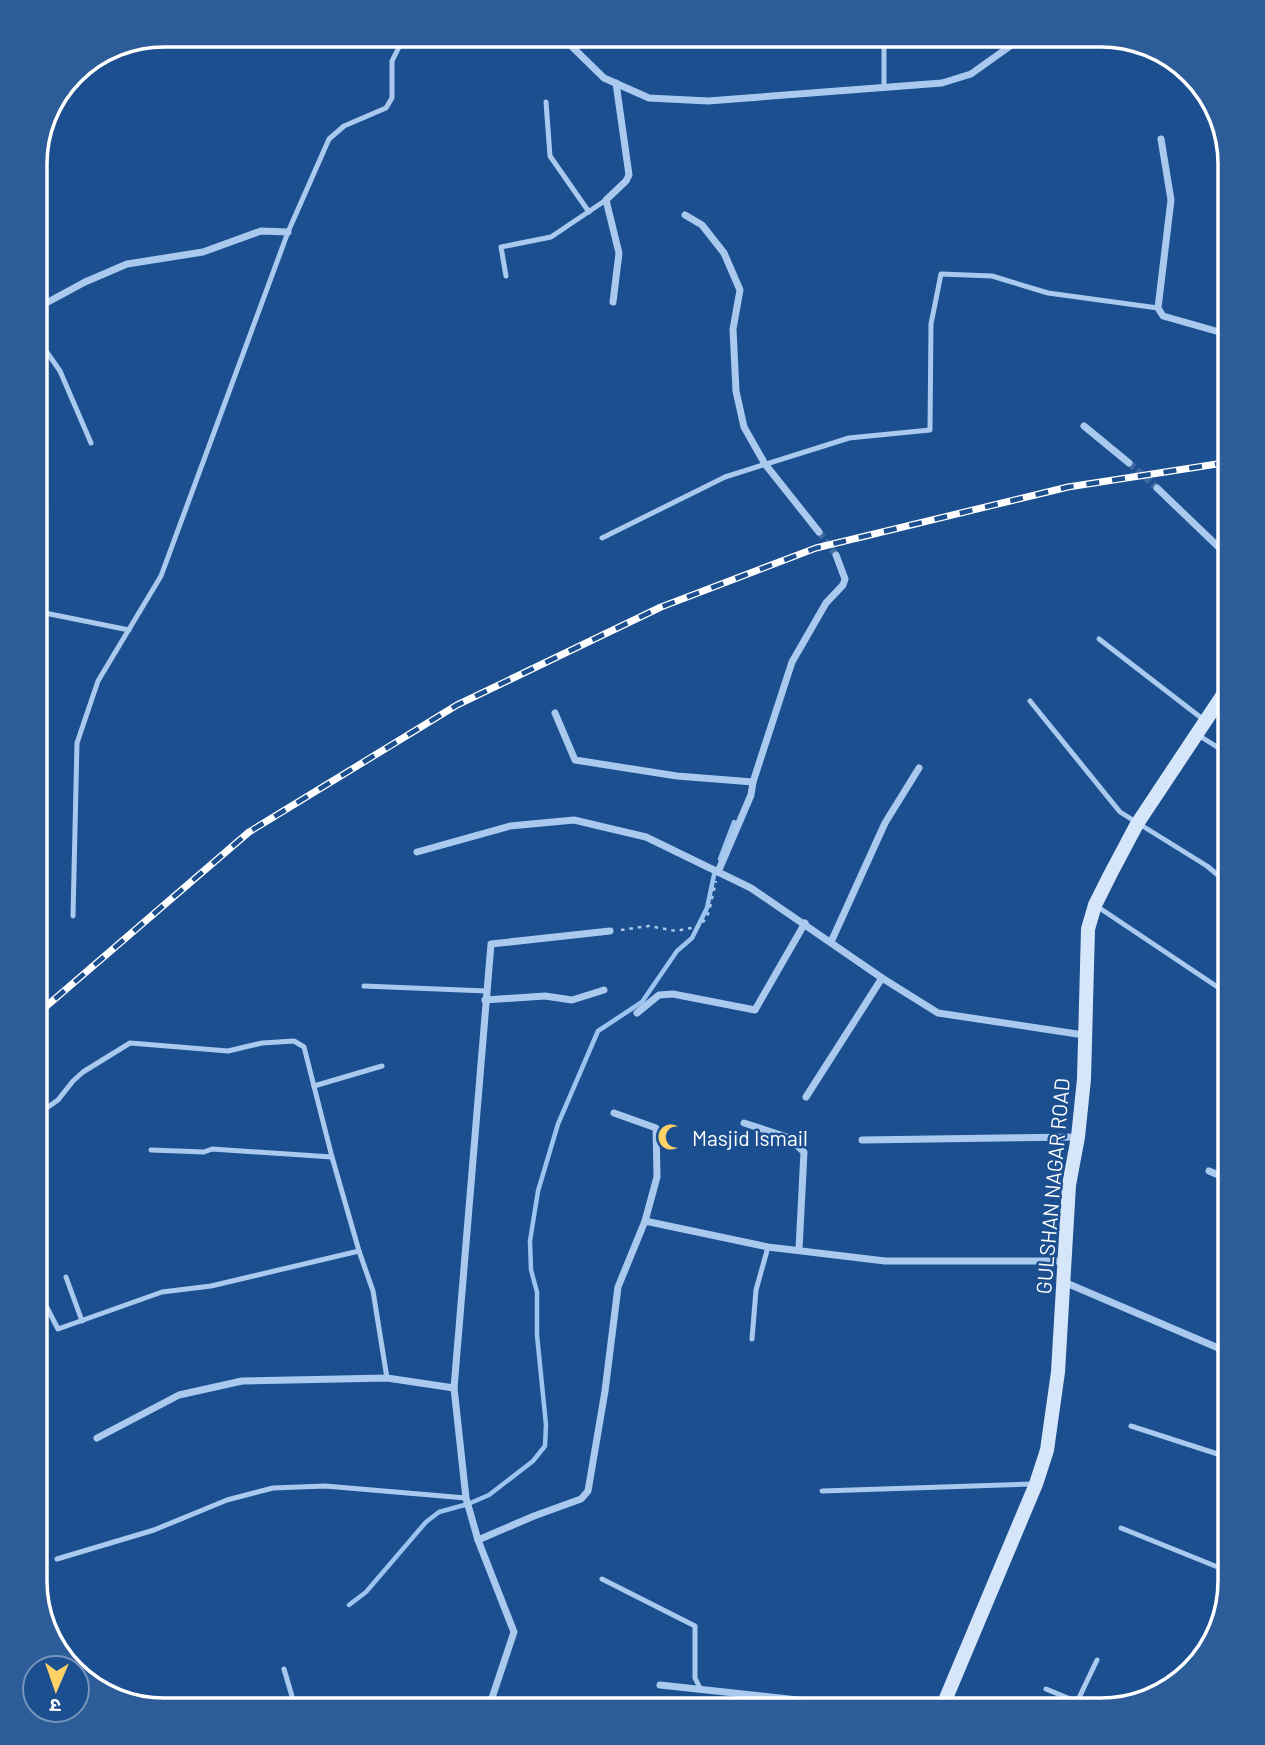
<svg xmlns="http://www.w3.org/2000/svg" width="1265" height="1745" viewBox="0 0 1265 1745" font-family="Barlow,'Noto Sans Devanagari',sans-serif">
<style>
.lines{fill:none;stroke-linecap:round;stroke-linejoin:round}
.stream{stroke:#9cc4f0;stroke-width:4.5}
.street-tunnel{stroke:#3d69a0;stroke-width:7;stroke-dasharray:7 3.5;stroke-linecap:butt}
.path{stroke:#a9c9ee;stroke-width:2.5;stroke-dasharray:3.5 5;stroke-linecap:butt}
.lane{stroke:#a9c9ee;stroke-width:5}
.street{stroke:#a9c9ee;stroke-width:7}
.secondary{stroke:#d6e6fa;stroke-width:14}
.rail-casing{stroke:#fff;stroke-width:7}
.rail{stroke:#1b4f8f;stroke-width:4.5;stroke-dasharray:13;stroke-linecap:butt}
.labels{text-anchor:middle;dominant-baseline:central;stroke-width:5;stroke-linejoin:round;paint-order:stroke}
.poi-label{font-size:21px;fill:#fff;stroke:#1b4f8f;text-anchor:start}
.street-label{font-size:21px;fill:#fff;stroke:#1b4f8f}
.rim{fill:none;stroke:#fff;stroke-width:3.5}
</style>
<rect width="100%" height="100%" fill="#1b4f8f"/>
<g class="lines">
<g class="stream">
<path d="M720 859 734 822"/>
<path d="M349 1605 366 1592 426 1522 439 1512 468 1504 489 1495 533 1461 545 1446 546 1425 537 1335V1292L531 1270 530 1241 538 1191 558 1124 598 1031 642 1002 677 951 692 938 707 908 714 875"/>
</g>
<g class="street-tunnel">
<path d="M1129 463 1157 488"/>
<path d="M819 532 836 555"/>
</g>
<path class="path" d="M621 930 649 926 676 931 701 926 709 912 716 881"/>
<g class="lane">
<path d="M884 86V35"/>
<path d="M546 102 550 156 589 212"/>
<path d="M506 276 501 247 551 237 606 200"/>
<path d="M35 335 60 371 91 443"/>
<path d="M602 538 725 477 849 438 930 430 931 324 941 274 992 276 1048 293 1158 308"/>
<path d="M35 611 129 630"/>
<path d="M1099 639 1204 720"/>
<path d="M1030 701 1120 812 1207 866 1230 885"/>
<path d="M1198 735 1230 755"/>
<path d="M1095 905 1225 992 1230 993"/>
<path d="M73 916 77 743 98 681 161 576 288 232 329 139 344 126 386 108 392 98V61L405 35"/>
<path d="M364 986 486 991"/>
<path d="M314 1086 382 1066"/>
<path d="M35 1116 58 1100 73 1081 83 1072 130 1043 228 1051 262 1043 294 1041 304 1047 332 1157 359 1251 373 1291 387 1378"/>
<path d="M151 1150 204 1152 212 1149 332 1157"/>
<path d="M66 1277 82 1321"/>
<path d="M41 1296 58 1329 162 1292 211 1286 359 1251"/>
<path d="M752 1339 756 1290 768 1247"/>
<path d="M1131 1426 1230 1458"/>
<path d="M822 1491 1032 1484"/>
<path d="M1121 1528 1230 1572"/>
<path d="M57 1559 154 1530 227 1500 273 1488 325 1486 466 1498"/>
<path d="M602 1579 695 1626V1678L701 1690"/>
<path d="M284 1669 296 1710"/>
<path d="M1046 1689 1097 1710"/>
<path d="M1077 1702 1097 1660"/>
<path d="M593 1710 595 1702"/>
</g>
<g class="street">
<path d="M560 35 604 78 649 98 708 101 942 83 971 74 1013 44 1038 35"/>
<path d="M1161 139 1171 200 1158 308 1163 316 1230 335"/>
<path d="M685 215 702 225 724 253 740 290 733 329 736 391 744 427 765 464 819 532"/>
<path d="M613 302 619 253 606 200 626 181 629 175 616 83"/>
<path d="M35 309 85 282 127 264 203 252 261 231 288 232"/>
<path d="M1221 333 1230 302"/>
<path d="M1084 426 1129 463"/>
<path d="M1157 488 1230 558"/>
<path d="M555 713 575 760 677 776 753 782"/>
<path d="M417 852 510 826 574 820 646 837 718 872 751 795 753 782 792 662 826 603 843 585 845 579 836 555"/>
<path d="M718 872 751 888 882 978 938 1013 1084 1035"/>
<path d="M831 942 885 823 919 768"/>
<path d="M485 1000 545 996 572 1000 604 990"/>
<path d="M637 1013 659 995 673 994 755 1010 805 923"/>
<path d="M806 1097 882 978"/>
<path d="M614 1113 656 1128 657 1177 645 1221"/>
<path d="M744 1123 787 1137 804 1152 799 1249"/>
<path d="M862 1140 1078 1137"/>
<path d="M1209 1171 1230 1180"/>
<path d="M1064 1282 1230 1353"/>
<path d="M97 1438 179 1395 242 1381 387 1378 454 1388"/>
<path d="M478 1540 534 1516 581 1499 588 1491 605 1391 618 1287 645 1221 768 1247 885 1261H1065"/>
<path d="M660 1685 816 1702 863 1710"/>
<path d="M488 1710 514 1632 478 1540 466 1498 454 1388 491 944 610 931"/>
</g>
<path class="secondary" d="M941 1710 1036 1484 1047 1450 1058 1372 1069 1185 1078 1137 1084 1079 1088 929 1095 905 1110 875 1137 824 1230 684"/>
<g class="rail-casing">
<path id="rail" d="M35 1016 249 832 457 705 661 607 816 548 1068 487 1230 462"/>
</g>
<use href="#rail" class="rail"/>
</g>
<defs>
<g id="mosque-bare" transform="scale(2.1)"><path d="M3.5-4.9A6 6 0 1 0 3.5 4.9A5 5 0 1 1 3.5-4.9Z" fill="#ffd166" stroke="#1b4f8f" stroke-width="2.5" paint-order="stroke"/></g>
</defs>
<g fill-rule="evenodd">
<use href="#mosque-bare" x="671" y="1137"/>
</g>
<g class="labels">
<g class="poi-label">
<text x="692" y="1137">Masjid Ismail</text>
</g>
<g class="street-label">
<text transform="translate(1052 1186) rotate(-85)">GULSHAN NAGAR ROAD</text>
</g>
</g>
<path d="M0 0H1265V1745H0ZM164 47H1101A117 117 0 0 1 1218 164V1581A117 117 0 0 1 1101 1698H164A117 117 0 0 1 47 1581V164A117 117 0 0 1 164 47Z" fill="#2d5d98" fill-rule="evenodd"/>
<path class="rim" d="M164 47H1101A117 117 0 0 1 1218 164V1581A117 117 0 0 1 1101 1698H164A117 117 0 0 1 47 1581V164A117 117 0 0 1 164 47Z"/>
<g transform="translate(56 1689) rotate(182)"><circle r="33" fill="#1b4f8f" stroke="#7695bc" stroke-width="2"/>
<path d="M0-5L12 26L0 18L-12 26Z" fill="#ffd166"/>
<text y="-10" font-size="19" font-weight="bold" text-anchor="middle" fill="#ffffff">उ</text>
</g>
</svg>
